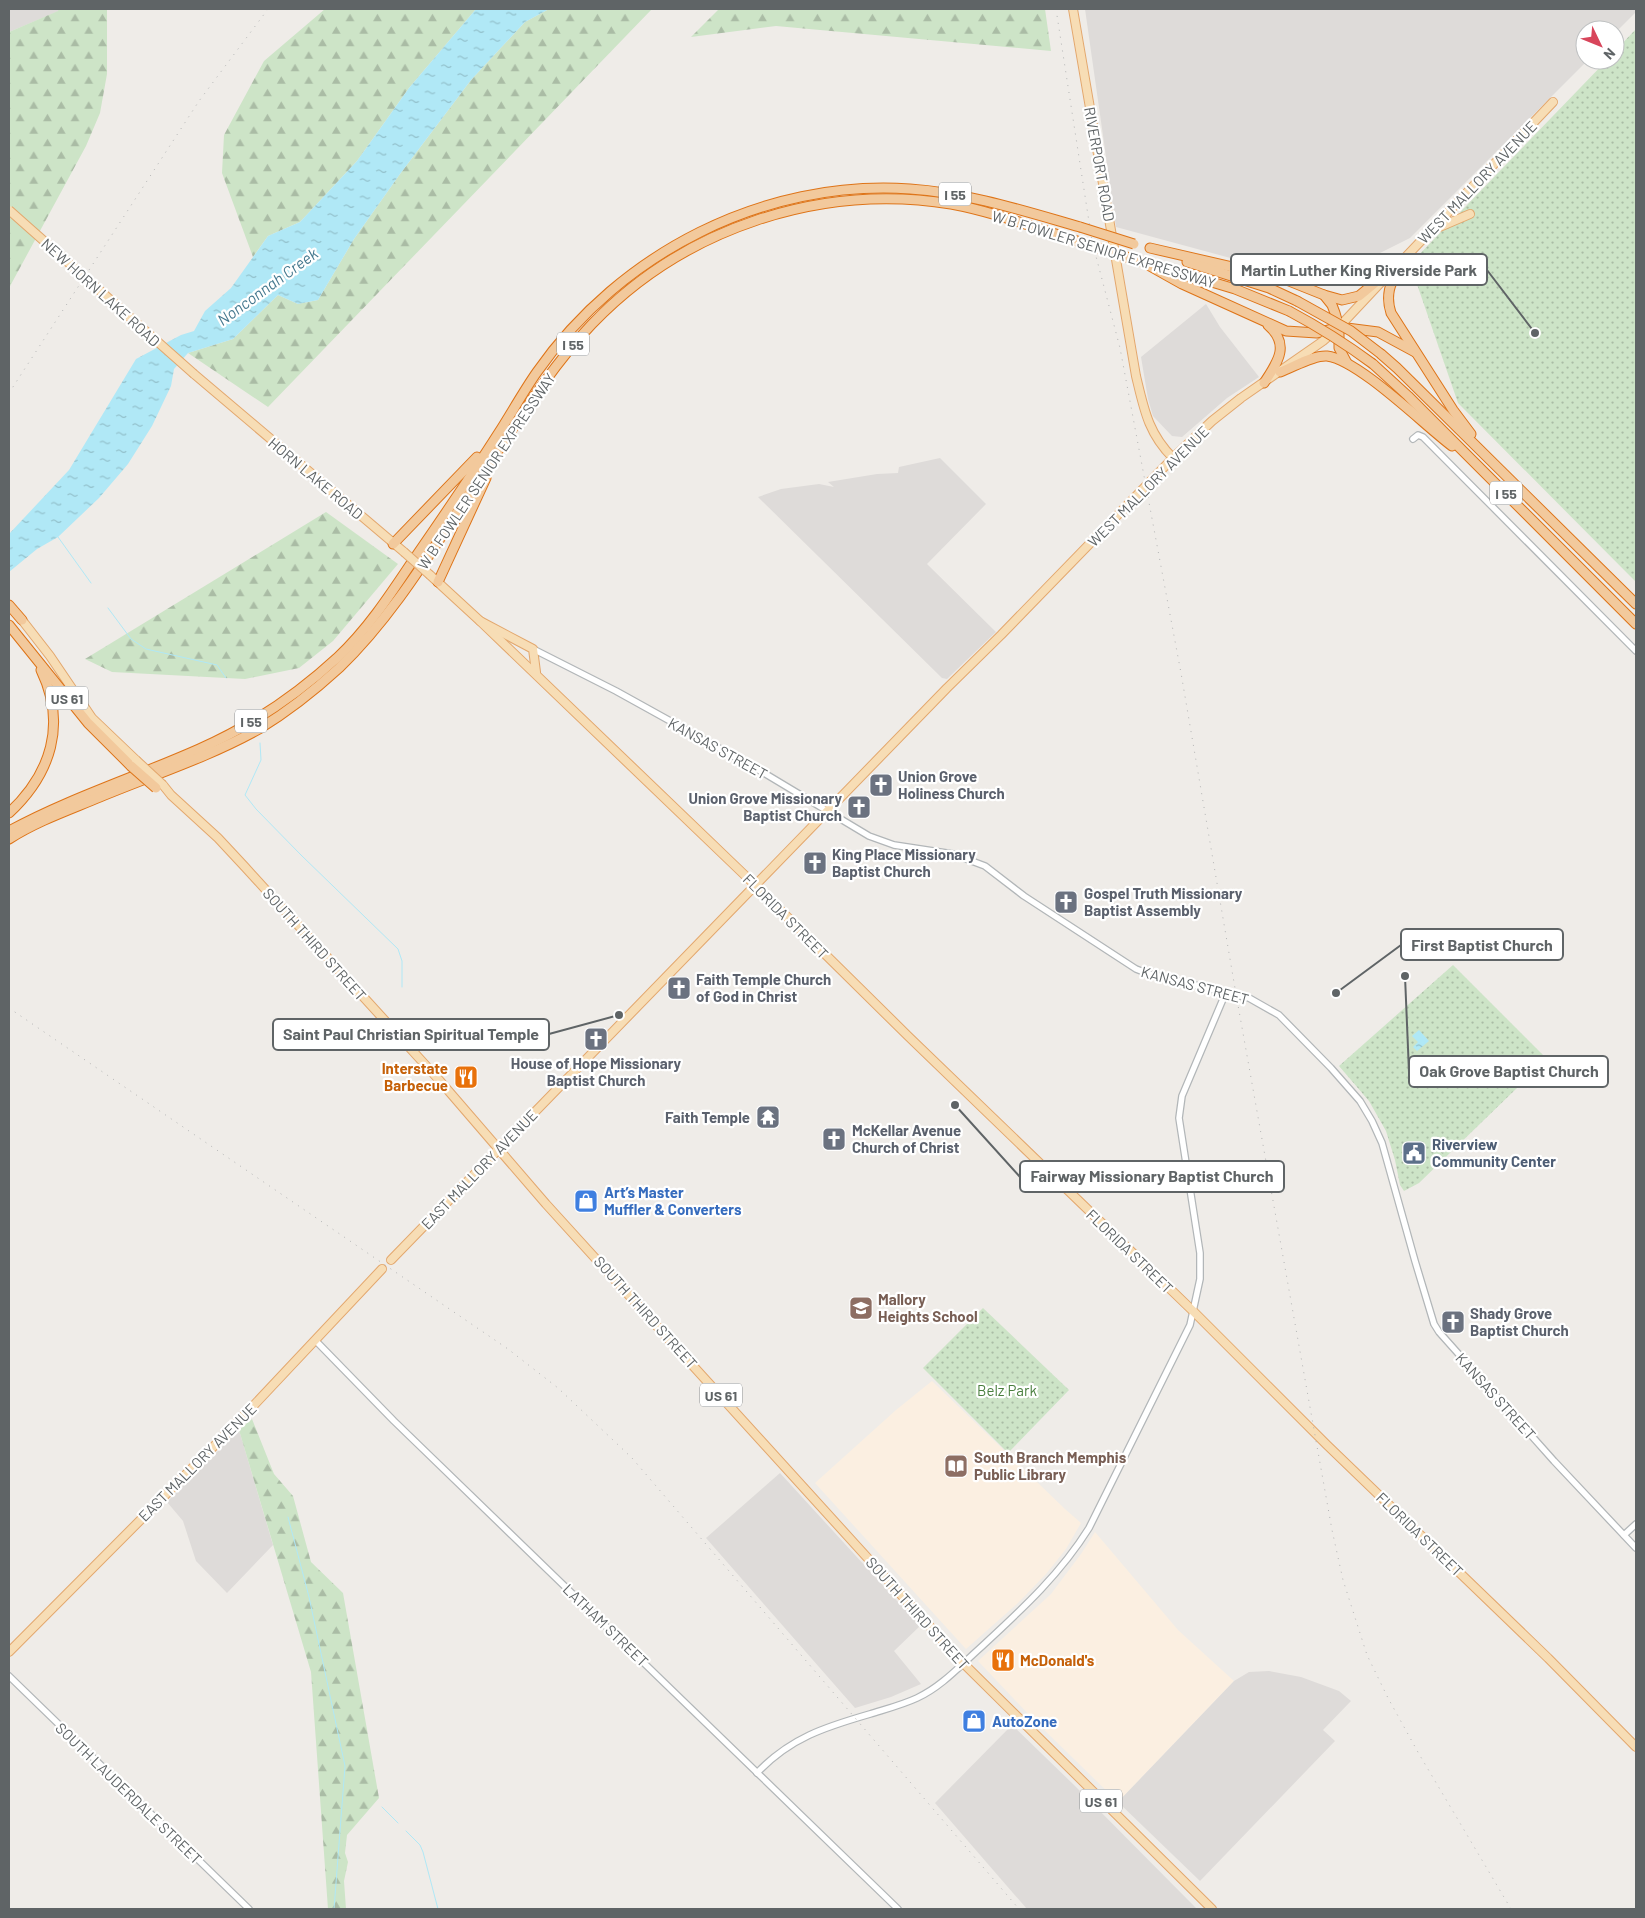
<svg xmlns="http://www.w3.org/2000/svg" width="1645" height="1918" viewBox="0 0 1645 1918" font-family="Barlow,sans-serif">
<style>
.commercial{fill:#fbefe1}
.industrial{fill:#dedbd9}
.grass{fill:url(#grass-dots)}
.forest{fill:url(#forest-firs)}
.water{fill:url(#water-ripples)}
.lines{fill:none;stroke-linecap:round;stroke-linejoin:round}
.stream{stroke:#b0e8f6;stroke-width:1}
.minor-casing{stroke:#b2b6b8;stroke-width:8}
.major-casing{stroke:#e3a76d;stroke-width:10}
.highway-casing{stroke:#de7418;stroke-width:11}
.minor{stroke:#fff;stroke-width:5.5}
.major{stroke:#f7ddb5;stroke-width:8}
.highway{stroke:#f2c99c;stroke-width:9}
.rail{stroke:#b3b4b4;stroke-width:1;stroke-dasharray:1 6;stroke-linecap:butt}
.major-bridge-casing{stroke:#e3a76d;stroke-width:10;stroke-linecap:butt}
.highway-bridge-casing{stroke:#de7418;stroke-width:11;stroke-linecap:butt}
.major-bridge{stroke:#f7ddb5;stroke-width:8}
.highway-bridge{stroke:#f2c99c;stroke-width:9}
.labels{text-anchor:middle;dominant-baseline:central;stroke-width:4.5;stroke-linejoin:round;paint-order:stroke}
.shield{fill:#fff;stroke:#8f9294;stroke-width:1}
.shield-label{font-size:14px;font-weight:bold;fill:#5f6466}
.street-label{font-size:15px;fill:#5f6466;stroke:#fff}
.worship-label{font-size:15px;font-weight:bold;fill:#5b616d;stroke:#fff;text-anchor:start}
.food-label{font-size:15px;font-weight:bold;fill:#c56008;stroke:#fff;text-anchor:end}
.service-label{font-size:15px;font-weight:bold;fill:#4e5e75;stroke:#fff;text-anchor:start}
.shop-label{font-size:15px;font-weight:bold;fill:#366cbe;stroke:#fff;text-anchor:start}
.education-label{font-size:15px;font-weight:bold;fill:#785e54;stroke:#fff;text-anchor:start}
.park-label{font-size:15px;fill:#497e3e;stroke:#fff}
.water-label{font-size:16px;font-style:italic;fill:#44788e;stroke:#fff}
.leader{fill:none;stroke:#5f6466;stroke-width:2}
.callout-dot{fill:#5f6466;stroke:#fff;stroke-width:2}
.callout{fill:#fff;stroke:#5f6466;stroke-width:2}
.callout-label{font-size:16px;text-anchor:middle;font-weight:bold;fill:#5f6466}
</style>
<defs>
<pattern id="grass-dots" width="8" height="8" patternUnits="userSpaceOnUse" patternTransform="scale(1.25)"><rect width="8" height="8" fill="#cde4c7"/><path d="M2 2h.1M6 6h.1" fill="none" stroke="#aabca5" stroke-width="1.8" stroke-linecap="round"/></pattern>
<pattern id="forest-firs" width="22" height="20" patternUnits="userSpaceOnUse" patternTransform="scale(1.25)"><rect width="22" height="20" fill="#cde4c7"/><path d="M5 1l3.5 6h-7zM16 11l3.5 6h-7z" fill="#aabca5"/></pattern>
<pattern id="water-ripples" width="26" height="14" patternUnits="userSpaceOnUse" patternTransform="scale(1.25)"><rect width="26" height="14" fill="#b0e8f6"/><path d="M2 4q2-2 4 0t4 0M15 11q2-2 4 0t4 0" fill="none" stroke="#92c0cb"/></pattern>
</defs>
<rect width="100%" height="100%" fill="#efece8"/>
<g class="commercial">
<path d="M932 1381 1065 1509 1081 1523 1066 1549 1046 1574 1018 1603 966 1649 815 1483 896 1410Z"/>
<path d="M1095 1532 1178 1630 1234 1681 1118 1802 1032 1718 978 1661 1051 1594 1081 1554Z"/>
</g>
<g class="industrial">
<path d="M9 9H59V11L9 32Z"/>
<path d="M1085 9H1636V12L1615 33V30H1585V60H1588L1410 238 1378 254 1355 278 1335 284 1319 282 1116 227Z"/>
<path d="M1206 304 1220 327 1259 377 1227 398 1182 437 1172 436 1153 416 1148 399 1141 357Z"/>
<path d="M940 458 986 504 927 564 996 632 947 679 942 678 758 497 781 489 819 484 834 487 828 482 877 474 898 473 899 467Z"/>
<path d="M239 1430 273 1545 227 1593 196 1561 183 1521 167 1502Z"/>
<path d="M780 1473 920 1626 894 1651 921 1684 891 1697 855 1708 706 1538Z"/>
<path d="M1269 1671 1301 1677 1339 1691 1351 1701 1323 1730 1335 1741 1200 1881 1118 1802 1234 1681 1249 1672Z"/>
<path d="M1012 1725 1074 1785 1197 1909H1027L935 1803Z"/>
</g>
<g class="grass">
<path d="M1636 29V582L1458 403 1410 264 1607 60H1615V51Z"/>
<path d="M1453 965 1547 1059 1419 1183 1404 1191 1400 1185 1395 1160 1386 1131 1369 1101 1339 1066Z"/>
<path d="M983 1308 1069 1390 1008 1453 923 1368Z"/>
</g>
<g class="forest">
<path d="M59 9H107V74L100 113 86 146 9 288V32L58 11Z"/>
<path d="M325 9H476L409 88 357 161 300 222 268 236 253 257 222 173 224 135 264 61Z"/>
<path d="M549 9H652L268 407 188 353 233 339 278 295 298 304 318 300 354 239 400 174 471 80 525 22Z"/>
<path d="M719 9H1045L1051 51 776 26 691 37Z"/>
<path d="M326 512 398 564 333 641 299 668 245 679 112 672 85 659Z"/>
<path d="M252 1419 274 1474 293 1496 311 1562 343 1593 379 1798 347 1835 345 1853 348 1862 344 1881 346 1909H328L311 1672 239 1430Z"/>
</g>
<g class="water">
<path d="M476 9H549L525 22 471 80 400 174 354 239 318 300 298 304 278 295 233 339 188 353 174 369 171 386 152 426 128 464 99 498 58 537 37 549 9 572V534L69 470 136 359 181 335 194 331 205 311 231 288 268 236 300 222 357 161 409 88Z"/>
<path d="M1419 1030 1429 1041 1417 1051 1413 1047 1418 1042 1412 1036Z"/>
</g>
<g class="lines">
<g class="stream">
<path d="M58 537 91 583"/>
<path d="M108 608 131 639 146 649 217 665 226 678"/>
<path d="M260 743 261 760 245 795 256 809 301 855 398 949 402 961V987"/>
<path d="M288 1517 309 1597 345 1766 334 1909"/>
<path d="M382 1807 398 1823"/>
<path d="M406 1831 420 1845 423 1852 438 1909"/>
</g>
<g class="minor-casing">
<g id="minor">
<path d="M1413 439 1418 435 1423 437 1636 651"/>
<path d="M533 649 616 691 764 773 869 836 894 845 953 854 985 866 1024 896 1136 969 1149 974 1249 998 1279 1015 1331 1068 1360 1101 1372 1121 1382 1143 1415 1261 1434 1324 1439 1332 1554 1461 1636 1548"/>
<path d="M315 1340 394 1421 898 1909"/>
<path d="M1624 1535 1636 1524"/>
<path d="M9 1676 249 1909"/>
<path d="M757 1773C790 1738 825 1727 870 1714 886 1709 902 1705 917 1698 941 1687 960 1666 979 1649 1020 1611 1059 1576 1089 1528L1190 1325 1200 1279V1253L1179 1118 1182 1096 1226 992"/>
</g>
</g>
<g class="major-casing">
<g id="major">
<path d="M1073 9 1136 376C1144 409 1148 433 1173 458"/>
<path d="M1435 229 1470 214"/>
<path d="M1399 264 1553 102"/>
<path d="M194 374 404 552"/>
<path d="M430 575 480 621 533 649 536 672"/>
<path d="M22 620 50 656 92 718 136 760"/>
<path d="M480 621 755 885 909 1037 1194 1312 1327 1445 1548 1658 1636 1747"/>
<path d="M163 785 171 795 218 838 245 867 440 1081 546 1204 963 1663 1212 1909"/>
<path d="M391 1260 947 688 1001 635 1173 458 1212 421 1241 398 1323 341 1339 327 1384 279"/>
<path d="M9 1652 239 1421 382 1269"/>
</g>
</g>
<g class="highway-casing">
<g id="highway">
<path d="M1150 248 1284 279 1324 295 1332 305 1335 313 1339 327V348L1347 363"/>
<path d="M1402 260C1393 280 1384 291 1391 313L1453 410 1471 434"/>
<path d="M1141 261 1182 284 1286 331 1317 333 1339 327 1378 332 1415 352"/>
<path d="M1187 262 1269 288 1297 301"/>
<path d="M1155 265 1235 289 1289 311"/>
<path d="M1324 295 1342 300 1359 296 1400 262"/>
<path d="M1381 354 1397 368 1636 604"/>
<path d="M1373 364 1408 396 1636 624"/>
<path d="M1280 372C1294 367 1313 355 1327 356 1359 360 1424 425 1452 446"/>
<path d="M1264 383C1277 363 1291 345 1268 325"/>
<path d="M393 544 477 457"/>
<path d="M438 582 486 478"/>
<path d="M9 605 22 620"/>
<path d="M9 625 88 723 131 766"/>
<path d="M9 813C51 774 67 724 41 670"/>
<path d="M9 831C70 798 136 777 199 749 249 727 298 694 338 657 367 630 390 595 412 562 441 520 470 478 498 434 511 414 523 392 537 372 620 253 764 179 910 189 969 193 1024 211 1080 227"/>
<path d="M9 839C37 821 69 810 100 797 153 775 209 757 259 729 287 712 315 690 339 668 397 612 437 541 482 475 516 424 549 369 592 324 684 228 820 183 951 204 995 212 1038 229 1080 242"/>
</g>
</g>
<use href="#minor" class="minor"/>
<use href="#major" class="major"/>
<use href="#highway" class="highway"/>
<g class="rail">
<path d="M1056 9 1092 241 1120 348 1181 673 1236 994 1332 1530 1343 1580 1367 1655 1388 1698 1419 1754 1511 1909"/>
<path d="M9 393 199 101 268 9"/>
<path d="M9 1008 508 1349 558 1388 632 1458 1019 1909"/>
</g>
<g class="major-bridge-casing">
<g id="major-bridge">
<path d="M9 210 194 374"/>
<path d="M404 552 430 575"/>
<path d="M136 760 163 785"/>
</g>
</g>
<g class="highway-bridge-casing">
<g id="highway-bridge">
<path d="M1080 227 1134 244"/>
<path d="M1080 242 1136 260"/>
<path d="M1297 301 1351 331 1381 354"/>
<path d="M1289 311C1319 327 1346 344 1373 364"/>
<path d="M131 766 156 788"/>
</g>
</g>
<use href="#major-bridge" class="major-bridge"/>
<use href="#highway-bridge" class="highway-bridge"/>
</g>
<defs>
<g id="church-square" transform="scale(1.25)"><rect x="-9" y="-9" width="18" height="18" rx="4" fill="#6b7280" stroke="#fff"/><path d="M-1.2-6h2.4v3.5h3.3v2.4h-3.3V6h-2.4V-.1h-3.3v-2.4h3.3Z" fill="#fff"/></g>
<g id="restaurant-square" transform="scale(1.25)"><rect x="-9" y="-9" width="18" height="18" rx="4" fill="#e8710a" stroke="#fff"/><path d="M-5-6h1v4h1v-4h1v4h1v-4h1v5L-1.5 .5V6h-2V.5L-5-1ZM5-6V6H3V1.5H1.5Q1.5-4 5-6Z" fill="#fff"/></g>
<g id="temple-square" transform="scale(1.25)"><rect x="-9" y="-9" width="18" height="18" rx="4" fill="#6b7280" stroke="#fff"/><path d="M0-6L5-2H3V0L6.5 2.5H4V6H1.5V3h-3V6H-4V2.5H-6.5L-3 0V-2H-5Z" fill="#fff"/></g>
<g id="civic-square" transform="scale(1.25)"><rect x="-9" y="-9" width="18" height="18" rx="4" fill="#5c6f8a" stroke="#fff"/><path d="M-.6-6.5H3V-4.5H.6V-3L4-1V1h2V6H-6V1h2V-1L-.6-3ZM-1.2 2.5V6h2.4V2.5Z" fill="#fff"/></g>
<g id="shop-square" transform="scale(1.25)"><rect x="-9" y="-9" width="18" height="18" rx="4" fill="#3f7fe0" stroke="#fff"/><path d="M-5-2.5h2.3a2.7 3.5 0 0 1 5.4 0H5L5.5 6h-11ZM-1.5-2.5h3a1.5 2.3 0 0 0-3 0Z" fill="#fff"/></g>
<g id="school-square" transform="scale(1.25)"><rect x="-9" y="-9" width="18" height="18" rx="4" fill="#8d6e63" stroke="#fff"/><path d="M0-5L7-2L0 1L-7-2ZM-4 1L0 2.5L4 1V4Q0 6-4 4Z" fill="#fff"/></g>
<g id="library-square" transform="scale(1.25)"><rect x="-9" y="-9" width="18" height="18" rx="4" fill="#8d6e63" stroke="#fff"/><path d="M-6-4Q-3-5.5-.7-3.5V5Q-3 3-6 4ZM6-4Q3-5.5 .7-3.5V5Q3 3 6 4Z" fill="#fff"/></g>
</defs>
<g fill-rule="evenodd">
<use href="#church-square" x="881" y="785"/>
<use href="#church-square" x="859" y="807"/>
<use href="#church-square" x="815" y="863"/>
<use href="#church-square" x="1066" y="902"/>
<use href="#church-square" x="679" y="988"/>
<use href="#church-square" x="596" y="1039"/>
<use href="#restaurant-square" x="466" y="1077"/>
<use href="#temple-square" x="768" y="1117"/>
<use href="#church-square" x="834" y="1139"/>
<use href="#civic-square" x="1414" y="1153"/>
<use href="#shop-square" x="586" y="1201"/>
<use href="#school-square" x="861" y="1308"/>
<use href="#church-square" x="1453" y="1322"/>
<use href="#library-square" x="956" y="1466"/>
<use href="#restaurant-square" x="1003" y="1660"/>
<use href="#shop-square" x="974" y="1721"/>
</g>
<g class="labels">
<g class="shield">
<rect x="939" y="182.5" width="32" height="23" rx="4"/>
<rect x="557" y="332.5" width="32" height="23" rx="4"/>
<rect x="1490" y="481.5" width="32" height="23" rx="4"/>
<rect x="46" y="686.5" width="42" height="23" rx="4"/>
<rect x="235" y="709.5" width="32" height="23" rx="4"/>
<rect x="700" y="1383.5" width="42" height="23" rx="4"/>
<rect x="1080" y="1789.5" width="42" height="23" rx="4"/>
</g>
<g class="shield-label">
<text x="955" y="194">I 55</text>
<text x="573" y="344">I 55</text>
<text x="1506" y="493">I 55</text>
<text x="67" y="698">US 61</text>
<text x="251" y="721">I 55</text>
<text x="721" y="1395">US 61</text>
<text x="1101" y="1801">US 61</text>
</g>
<g class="street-label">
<text transform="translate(1100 164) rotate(80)">RIVERPORT ROAD</text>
<text transform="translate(1477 182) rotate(-46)">WEST MALLORY AVENUE</text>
<text transform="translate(1104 249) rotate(17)">W B FOWLER SENIOR EXPRESSWAY</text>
<text transform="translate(101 292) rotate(42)">NEW HORN LAKE ROAD</text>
<text transform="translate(486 471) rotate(-56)">W B FOWLER SENIOR EXPRESSWAY</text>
<text transform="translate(316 478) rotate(40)">HORN LAKE ROAD</text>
<text transform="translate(1148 486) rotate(-45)">WEST MALLORY AVENUE</text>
<text transform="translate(718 748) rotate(29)">KANSAS STREET</text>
<text transform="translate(786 916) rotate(45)">FLORIDA STREET</text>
<text transform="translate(315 944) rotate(48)">SOUTH THIRD STREET</text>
<text transform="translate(1195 985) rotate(15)">KANSAS STREET</text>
<text transform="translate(479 1169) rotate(-46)">EAST MALLORY AVENUE</text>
<text transform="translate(1130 1251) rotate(44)">FLORIDA STREET</text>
<text transform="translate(646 1312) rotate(48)">SOUTH THIRD STREET</text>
<text transform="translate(1496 1396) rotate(48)">KANSAS STREET</text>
<text transform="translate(197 1462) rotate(-45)">EAST MALLORY AVENUE</text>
<text transform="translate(1420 1534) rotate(44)">FLORIDA STREET</text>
<text transform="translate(918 1613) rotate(48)">SOUTH THIRD STREET</text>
<text transform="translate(606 1625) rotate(44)">LATHAM STREET</text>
<text transform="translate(129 1793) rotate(44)">SOUTH LAUDERDALE STREET</text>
</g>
<g class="worship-label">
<text x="898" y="776">Union Grove<tspan x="898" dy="17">Holiness Church</tspan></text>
<text x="842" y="798" text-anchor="end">Union Grove Missionary<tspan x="842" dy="17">Baptist Church</tspan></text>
<text x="832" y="854">King Place Missionary<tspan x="832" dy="17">Baptist Church</tspan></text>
<text x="1084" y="893">Gospel Truth Missionary<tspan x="1084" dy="17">Baptist Assembly</tspan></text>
<text x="696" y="979">Faith Temple Church<tspan x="696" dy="17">of God in Christ</tspan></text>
<text x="596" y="1063" text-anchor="middle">House of Hope Missionary<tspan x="596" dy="17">Baptist Church</tspan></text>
<text x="750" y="1117" text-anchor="end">Faith Temple</text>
<text x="852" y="1130">McKellar Avenue<tspan x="852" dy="17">Church of Christ</tspan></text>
<text x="1470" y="1313">Shady Grove<tspan x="1470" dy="17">Baptist Church</tspan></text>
</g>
<g class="food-label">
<text x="448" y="1068">Interstate<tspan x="448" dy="17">Barbecue</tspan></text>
<text x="1020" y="1660" text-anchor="start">McDonald's</text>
</g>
<g class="service-label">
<text x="1432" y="1144">Riverview<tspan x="1432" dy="17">Community Center</tspan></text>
</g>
<g class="shop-label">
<text x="604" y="1192">Art’s Master<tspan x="604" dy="17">Muffler &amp; Converters</tspan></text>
<text x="992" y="1721">AutoZone</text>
</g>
<g class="education-label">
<text x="878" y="1299">Mallory<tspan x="878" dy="17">Heights School</tspan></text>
<text x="974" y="1457">South Branch Memphis<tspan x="974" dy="17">Public Library</tspan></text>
</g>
<g class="park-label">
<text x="1007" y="1390">Belz Park</text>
</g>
<g class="water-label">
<text transform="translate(267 286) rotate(-36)">Nonconnah Creek</text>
</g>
</g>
<path class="leader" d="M1535 333L1487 270M1336 993L1401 945M619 1015L549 1034M1405 976L1409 1072M955 1105L1020 1177"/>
<g class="callout-dot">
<circle cx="1535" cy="333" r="5"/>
<circle cx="1336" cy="993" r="5"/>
<circle cx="619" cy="1015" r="5"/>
<circle cx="1405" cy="976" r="5"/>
<circle cx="955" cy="1105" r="5"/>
</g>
<g class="callout">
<rect x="1231" y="254" width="256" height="31" rx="5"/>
<rect x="1401" y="929" width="162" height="31" rx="5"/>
<rect x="273" y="1019" width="276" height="31" rx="5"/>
<rect x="1409" y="1056" width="199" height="31" rx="5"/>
<rect x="1020" y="1161" width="264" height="31" rx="5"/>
</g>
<g class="callout-label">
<text x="1359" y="276">Martin Luther King Riverside Park</text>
<text x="1482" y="951">First Baptist Church</text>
<text x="411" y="1040">Saint Paul Christian Spiritual Temple</text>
<text x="1509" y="1077">Oak Grove Baptist Church</text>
<text x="1152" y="1182">Fairway Missionary Baptist Church</text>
</g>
<rect width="1645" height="1918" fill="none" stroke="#5f6466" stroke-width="20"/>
<g transform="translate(1600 45) rotate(133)"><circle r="24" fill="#ffffff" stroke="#bfc1c2"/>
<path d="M0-4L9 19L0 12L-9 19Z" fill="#d8455b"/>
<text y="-8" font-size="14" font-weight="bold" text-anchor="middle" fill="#5f6466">N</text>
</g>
</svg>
